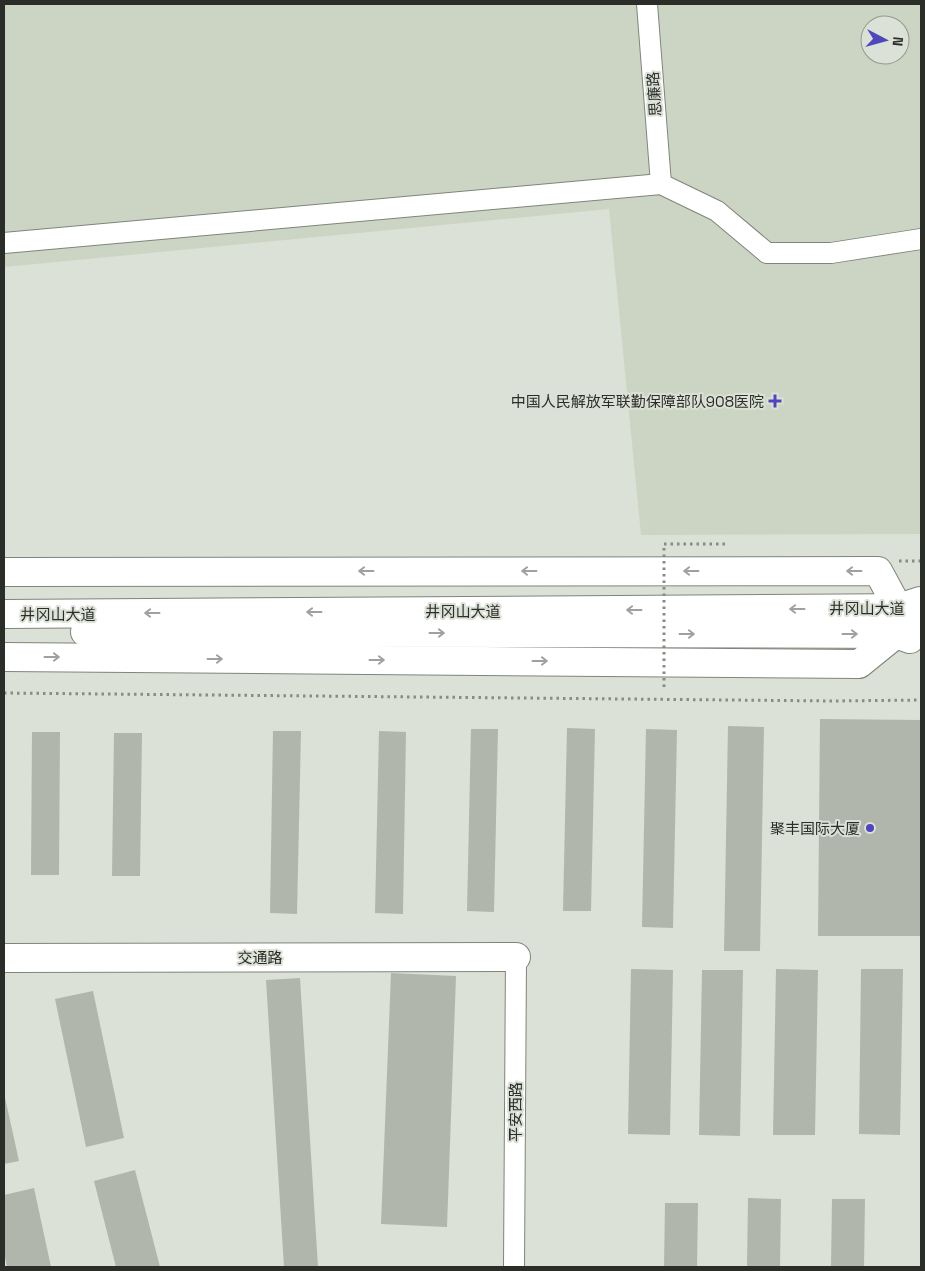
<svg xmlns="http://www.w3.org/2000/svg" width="925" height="1271" viewBox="0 0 925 1271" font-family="'Space Grotesk','Noto Sans SC',sans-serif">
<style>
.built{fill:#ccd5c4;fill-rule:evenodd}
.building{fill:#b0b6ac}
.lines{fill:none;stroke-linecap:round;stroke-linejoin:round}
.street-casing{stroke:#7f857b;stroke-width:22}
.secondary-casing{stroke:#7f857b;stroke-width:30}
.primary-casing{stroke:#7f857b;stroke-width:30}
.highway-casing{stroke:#7f857b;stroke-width:30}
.path{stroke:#888c84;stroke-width:3;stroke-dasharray:2.5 4;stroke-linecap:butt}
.street{stroke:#fff;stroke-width:20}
.secondary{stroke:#fff;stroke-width:28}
.primary{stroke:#fff;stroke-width:28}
.highway{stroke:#fff;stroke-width:28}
.path-bridge{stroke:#888c84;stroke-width:3;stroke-dasharray:2.5 4;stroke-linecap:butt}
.oneway{stroke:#a0a09f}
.poi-dot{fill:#4f46bd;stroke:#dbe1d6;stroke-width:2}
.labels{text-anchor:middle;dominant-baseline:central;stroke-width:4;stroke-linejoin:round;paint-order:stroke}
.street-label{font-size:15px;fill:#2b2d29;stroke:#dbe1d6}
.poi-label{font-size:15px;fill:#2b2d29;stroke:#dbe1d6;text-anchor:end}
</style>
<rect width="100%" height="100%" fill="#dbe1d6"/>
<path class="built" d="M4 4H921V534L641 535 609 209 4 267ZM870 25H900V55H870Z"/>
<g class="building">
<path d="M820 719 921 720V936H818Z"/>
<path d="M728 726 764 727 760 951H724Z"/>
<path d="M567 728 595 729 591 911H563Z"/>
<path d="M471 729H498L494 912 467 911Z"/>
<path d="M646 729 677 730 673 928 642 927Z"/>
<path d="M273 731H301L297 914 270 913Z"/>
<path d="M379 731 406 732 403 914 375 913Z"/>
<path d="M32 732H60L59 875H31Z"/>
<path d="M114 733H142L140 876H112Z"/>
<path d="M631 969 673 970 670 1135 628 1134Z"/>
<path d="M776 969 818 970 815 1135H773Z"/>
<path d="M861 969H903L900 1135 859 1134Z"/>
<path d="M702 970H743L740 1136 699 1135Z"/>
<path d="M391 973 456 976 447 1227 381 1224Z"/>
<path d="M300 978 318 1267H284L266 980Z"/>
<path d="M93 991 124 1138 86 1147 55 999Z"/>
<path d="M4 1093 19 1161 4 1164Z"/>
<path d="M135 1170 160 1267H116L94 1181Z"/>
<path d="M34 1188 51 1267H7L4 1252V1195Z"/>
<path d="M748 1198 781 1199 780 1267H747Z"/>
<path d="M832 1199H865L864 1267H831Z"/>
<path d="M665 1203H698L697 1267H664Z"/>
</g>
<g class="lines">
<g class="street-casing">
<g id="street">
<path d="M647 4 661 184"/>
<path d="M4 243 661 184 717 211 767 253H831L921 239"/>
<path d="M514 1267 516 957"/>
</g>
</g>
<g class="secondary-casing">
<path id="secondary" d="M4 958 516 957"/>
</g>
<g class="primary-casing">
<g id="primary">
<path d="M4 572 878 571 898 608 920 601"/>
<path d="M4 657 859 664 896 634 910 639"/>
</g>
</g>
<g class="highway-casing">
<g id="highway">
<path d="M4 614 921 608"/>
<path d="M85 632 921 634"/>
</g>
</g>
<g class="path">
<path d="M664 544H729"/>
<path d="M899 561H921"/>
<path d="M4 693 834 701 921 700"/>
</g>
<use href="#street" class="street"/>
<use href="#secondary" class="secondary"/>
<use href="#primary" class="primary"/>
<use href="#highway" class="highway"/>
<path class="path-bridge" d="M664 687V544"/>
</g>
<defs><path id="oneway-shaft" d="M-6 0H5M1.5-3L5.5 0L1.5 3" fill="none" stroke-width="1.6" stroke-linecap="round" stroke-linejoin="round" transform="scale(1.25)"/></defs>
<g class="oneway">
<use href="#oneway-shaft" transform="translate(366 571) rotate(180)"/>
<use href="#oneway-shaft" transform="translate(529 571) rotate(180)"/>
<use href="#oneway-shaft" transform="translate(691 571) rotate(180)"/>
<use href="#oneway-shaft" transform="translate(854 571) rotate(180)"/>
<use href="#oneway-shaft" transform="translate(797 609) rotate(180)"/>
<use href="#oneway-shaft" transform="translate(634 610) rotate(180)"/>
<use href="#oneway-shaft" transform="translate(314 612) rotate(180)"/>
<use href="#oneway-shaft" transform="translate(152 613) rotate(180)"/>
<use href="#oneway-shaft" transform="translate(437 633)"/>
<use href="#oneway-shaft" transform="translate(687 634)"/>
<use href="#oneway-shaft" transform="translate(850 634)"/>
<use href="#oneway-shaft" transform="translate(52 657)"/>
<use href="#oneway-shaft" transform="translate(215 659)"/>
<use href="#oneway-shaft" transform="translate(377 660)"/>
<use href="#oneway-shaft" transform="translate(540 661)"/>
</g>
<g class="poi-dot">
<path d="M772.5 393.5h5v5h5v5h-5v5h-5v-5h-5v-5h5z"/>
<circle cx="870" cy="828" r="5"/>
</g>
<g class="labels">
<g class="street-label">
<text transform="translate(654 94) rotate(-94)">思廉路</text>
<text x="867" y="608">井冈山大道</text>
<text x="463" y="611">井冈山大道</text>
<text x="58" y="614">井冈山大道</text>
<text x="260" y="957">交通路</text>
<text transform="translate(515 1112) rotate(-90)">平安西路</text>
</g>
<g class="poi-label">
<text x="764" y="401">中国人民解放军联勤保障部队908医院</text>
<text x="860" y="828">聚丰国际大厦</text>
</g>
</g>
<rect width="925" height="1271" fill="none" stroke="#2b2d29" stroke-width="10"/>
<g transform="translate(885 40) rotate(96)"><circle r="24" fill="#dbe1d6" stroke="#959991"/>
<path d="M0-4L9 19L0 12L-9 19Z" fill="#4f46bd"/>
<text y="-8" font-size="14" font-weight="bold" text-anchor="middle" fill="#2b2d29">N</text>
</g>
</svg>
